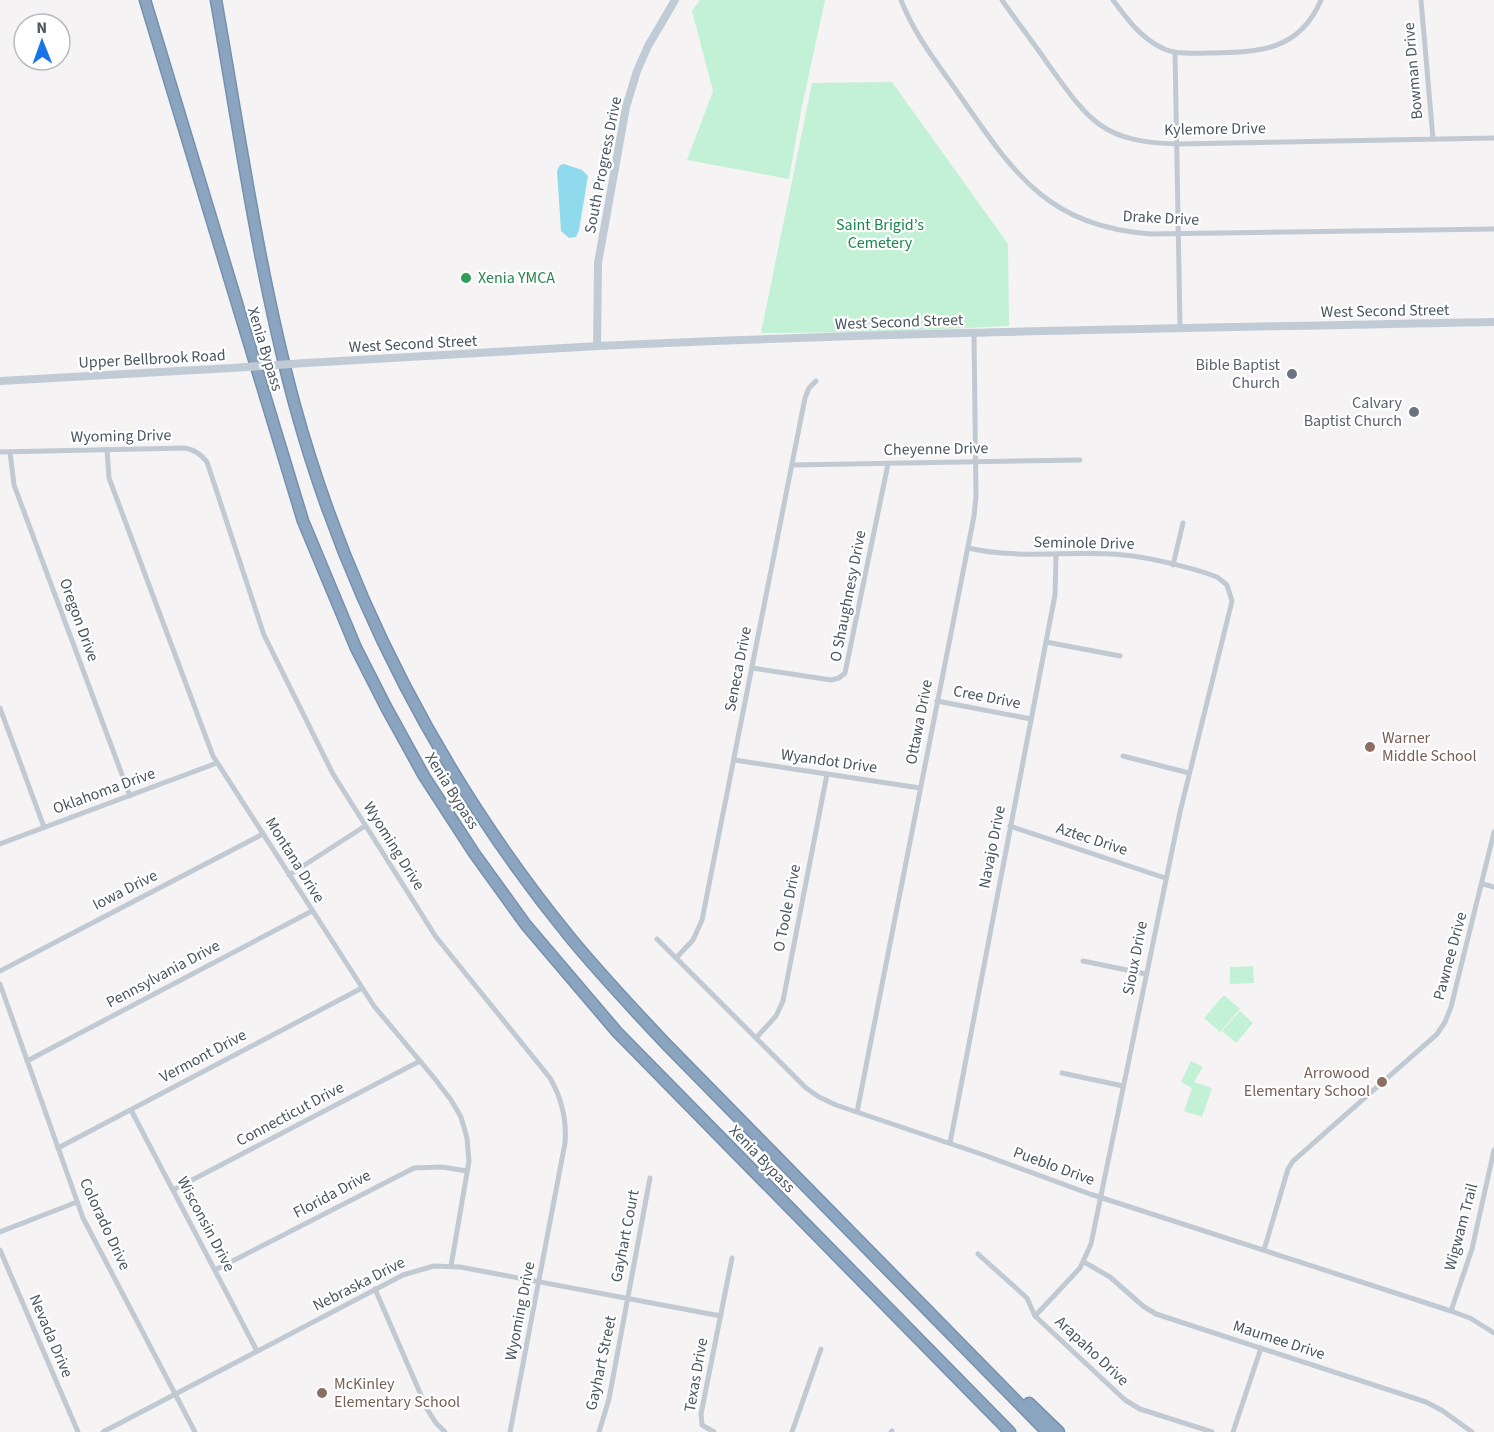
<svg xmlns="http://www.w3.org/2000/svg" width="1494" height="1432" viewBox="0 0 1494 1432" font-family="'Source Sans 3',sans-serif">
<style>
.green{fill:#c3f1d5}
.water{fill:#90daee}
.lines{fill:none;stroke-linecap:round;stroke-linejoin:round}
.highway-casing{stroke:#7690ad;stroke-width:13}
.street{stroke:#c1cad2;stroke-width:5}
.secondary{stroke:#c1cbd6;stroke-width:8}
.highway{stroke:#8ba5c1;stroke-width:10}
.secondary-bridge{stroke:#c1cbd6;stroke-width:8}
.leisure-dot{fill:#2e9e5b;stroke:#fff;stroke-width:2}
.worship-dot{fill:#6b7280;stroke:#fff;stroke-width:2}
.education-dot{fill:#8d6e63;stroke:#fff;stroke-width:2}
.labels{text-anchor:middle;dominant-baseline:central;stroke-width:4.5;stroke-linejoin:round;paint-order:stroke}
.street-label{font-size:16px;fill:#4a5661;stroke:#fff}
.park-label{font-size:16px;fill:#17864f;stroke:#fff}
.leisure-label{font-size:16px;fill:#27864d;stroke:#fff;text-anchor:start}
.worship-label{font-size:16px;fill:#5b616d;stroke:#fff;text-anchor:end}
.education-label{font-size:16px;fill:#785e54;stroke:#fff;text-anchor:start}
</style>
<rect width="100%" height="100%" fill="#f5f3f3"/>
<g class="green">
<path d="M700 0H825L801 111 789 179 687 160 713 91 692 11Z"/>
<path d="M892 82 1008 244 1009 326 881 332 761 333 812 83Z"/>
<path d="M1253 966 1254 983 1230 984V967Z"/>
<path d="M1224 995 1240 1009 1220 1032 1204 1018Z"/>
<path d="M1240 1011 1253 1023 1236 1043 1222 1031Z"/>
<path d="M1191 1061 1203 1067 1194 1082 1212 1088 1202 1117 1184 1111 1192 1088 1181 1082Z"/>
</g>
<path class="water" d="M564 164 582 170 588 176 579 230 576 237 569 238 561 231 557 171 560 165Z"/>
<g class="lines">
<g class="highway-casing">
<g id="highway">
<path d="M145 0 303 521 356 648 386 707 424 776 474 853 526 925 617 1032 1010 1432"/>
<path d="M216 0C240 136 259 273 295 406 348 599 443 781 569 936 600 974 633 1009 666 1044L1047 1432"/>
<path d="M1029 1403 1059 1432"/>
</g>
</g>
<g class="street">
<path d="M901 0C914 34 937 63 958 93 1013 172 1046 226 1151 234L1494 229"/>
<path d="M1002 0C1017 22 1033 42 1048 64 1089 121 1102 142 1177 144L1494 138"/>
<path d="M1113 0C1127 19 1140 37 1162 48 1176 55 1193 53 1208 53 1258 52 1299 52 1321 0"/>
<path d="M1421 0 1433 139"/>
<path d="M1175 52 1180 327"/>
<path d="M107 450 109 478 213 756 374 1006 435 1079 451 1100 461 1117 467 1138 469 1161 451 1266"/>
<path d="M0 452 185 448C195 450 201 454 207 462L264 635 333 774 436 937 550 1078C562 1099 567 1119 565 1143L510 1432"/>
<path d="M10 452 14 485 130 796"/>
<path d="M792 465 1080 460"/>
<path d="M968 548C1022 560 1070 550 1123 555 1148 557 1194 568 1217 577L1227 585 1232 601 1180 812 1091 1244 1080 1268 1035 1316"/>
<path d="M1173 565 1183 523"/>
<path d="M1046 642 1120 656"/>
<path d="M752 668 831 680 839 678 845 673 888 464"/>
<path d="M937 701 1031 719"/>
<path d="M0 708 44 827"/>
<path d="M1123 756 1189 773"/>
<path d="M734 760 920 788"/>
<path d="M1010 826 1165 878"/>
<path d="M0 844 217 763"/>
<path d="M289 875 365 826"/>
<path d="M1483 884 1494 887"/>
<path d="M657 939 806 1088 819 1097 836 1105 981 1154 1090 1194 1451 1311 1470 1318 1494 1333"/>
<path d="M676 958 693 940 702 920 805 398 809 388 816 381"/>
<path d="M1083 961 1146 974"/>
<path d="M0 971 263 834"/>
<path d="M0 984 83 1218 195 1432"/>
<path d="M756 1038 776 1016 783 1001 827 774"/>
<path d="M27 1061 312 911"/>
<path d="M1062 1073 1123 1086"/>
<path d="M131 1110 257 1351"/>
<path d="M857 1112 974 516 976 496 974 334"/>
<path d="M950 1143 1055 595 1056 555"/>
<path d="M58 1148 362 988"/>
<path d="M173 1190 420 1061"/>
<path d="M0 1232 77 1202"/>
<path d="M0 1250 78 1432"/>
<path d="M1264 1250 1288 1169 1293 1161 1437 1034 1445 1022 1451 1007 1494 832"/>
<path d="M978 1254 1027 1298 1035 1316 1125 1400 1140 1409 1212 1432"/>
<path d="M1084 1262 1110 1277 1143 1306 1156 1314 1426 1402 1443 1411 1472 1432"/>
<path d="M215 1270 414 1168 442 1167 467 1171"/>
<path d="M375 1289 427 1409 436 1423 445 1432"/>
<path d="M1451 1311 1472 1249 1494 1150"/>
<path d="M103 1432 403 1275 434 1266 460 1267 721 1316"/>
<path d="M599 1432 609 1399 650 1178"/>
<path d="M714 1432 702 1425 701 1414 732 1258"/>
<path d="M792 1432 821 1349"/>
<path d="M891 1432 892 1431"/>
<path d="M1233 1432 1261 1348"/>
</g>
<g class="secondary">
<path d="M597 346 598 263 626 107 637 71 648 46 675 0"/>
<path d="M306 363C403 358 501 351 598 346 896 332 1195 328 1494 322"/>
<path d="M0 381 232 368"/>
</g>
<use href="#highway" class="highway"/>
<path class="secondary-bridge" d="M232 368 306 363"/>
</g>
<circle class="leisure-dot" cx="466" cy="278" r="6"/>
<g class="worship-dot">
<circle cx="1292" cy="374" r="6"/>
<circle cx="1414" cy="412" r="6"/>
</g>
<g class="education-dot">
<circle cx="1370" cy="747" r="6"/>
<circle cx="1382" cy="1082" r="6"/>
<circle cx="322" cy="1393" r="6"/>
</g>
<g class="labels">
<g class="street-label">
<text transform="translate(1413 71) rotate(-95)">Bowman Drive</text>
<text transform="translate(1215 129) rotate(-1)">Kylemore Drive</text>
<text transform="translate(603 165) rotate(-79)">South Progress Drive</text>
<text transform="translate(1161 218) rotate(3)">Drake Drive</text>
<text transform="translate(1385 311) rotate(-1)">West Second Street</text>
<text transform="translate(899 322) rotate(-2)">West Second Street</text>
<text transform="translate(413 344) rotate(-3)">West Second Street</text>
<text transform="translate(265 349) rotate(73)">Xenia Bypass</text>
<text transform="translate(152 359) rotate(-3)">Upper Bellbrook Road</text>
<text transform="translate(121 436) rotate(-1)">Wyoming Drive</text>
<text transform="translate(936 449) rotate(-1)">Cheyenne Drive</text>
<text transform="translate(1084 543) rotate(1)">Seminole Drive</text>
<text transform="translate(848 596) rotate(-79)">O Shaughnesy Drive</text>
<text transform="translate(79 620) rotate(70)">Oregon Drive</text>
<text transform="translate(738 669) rotate(-79)">Seneca Drive</text>
<text transform="translate(987 697) rotate(11)">Cree Drive</text>
<text transform="translate(919 722) rotate(-79)">Ottawa Drive</text>
<text transform="translate(829 761) rotate(8)">Wyandot Drive</text>
<text transform="translate(104 791) rotate(-20)">Oklahoma Drive</text>
<text transform="translate(452 791) rotate(58)">Xenia Bypass</text>
<text transform="translate(1092 839) rotate(18)">Aztec Drive</text>
<text transform="translate(394 846) rotate(58)">Wyoming Drive</text>
<text transform="translate(992 847) rotate(-79)">Navajo Drive</text>
<text transform="translate(295 860) rotate(58)">Montana Drive</text>
<text transform="translate(125 890) rotate(-27)">Iowa Drive</text>
<text transform="translate(787 908) rotate(-79)">O Toole Drive</text>
<text transform="translate(1450 956) rotate(-75)">Pawnee Drive</text>
<text transform="translate(1135 958) rotate(-79)">Sioux Drive</text>
<text transform="translate(163 974) rotate(-28)">Pennsylvania Drive</text>
<text transform="translate(203 1056) rotate(-28)">Vermont Drive</text>
<text transform="translate(290 1114) rotate(-28)">Connecticut Drive</text>
<text transform="translate(762 1159) rotate(46)">Xenia Bypass</text>
<text transform="translate(1054 1166) rotate(20)">Pueblo Drive</text>
<text transform="translate(332 1194) rotate(-28)">Florida Drive</text>
<text transform="translate(105 1224) rotate(65)">Colorado Drive</text>
<text transform="translate(206 1224) rotate(62)">Wisconsin Drive</text>
<text transform="translate(1461 1227) rotate(-75)">Wigwam Trail</text>
<text transform="translate(625 1236) rotate(-79)">Gayhart Court</text>
<text transform="translate(359 1284) rotate(-27)">Nebraska Drive</text>
<text transform="translate(520 1311) rotate(-79)">Wyoming Drive</text>
<text transform="translate(51 1336) rotate(67)">Nevada Drive</text>
<text transform="translate(1279 1340) rotate(18)">Maumee Drive</text>
<text transform="translate(1092 1351) rotate(43)">Arapaho Drive</text>
<text transform="translate(601 1363) rotate(-78)">Gayhart Street</text>
<text transform="translate(696 1375) rotate(-80)">Texas Drive</text>
</g>
<g class="park-label">
<text x="880" y="225">Saint Brigid’s<tspan x="880" dy="18">Cemetery</tspan></text>
</g>
<g class="leisure-label">
<text x="478" y="278">Xenia YMCA</text>
</g>
<g class="worship-label">
<text x="1280" y="365">Bible Baptist<tspan x="1280" dy="18">Church</tspan></text>
<text x="1402" y="403">Calvary<tspan x="1402" dy="18">Baptist Church</tspan></text>
</g>
<g class="education-label">
<text x="1382" y="738">Warner<tspan x="1382" dy="18">Middle School</tspan></text>
<text x="1370" y="1073" text-anchor="end">Arrowood<tspan x="1370" dy="18">Elementary School</tspan></text>
<text x="334" y="1384">McKinley<tspan x="334" dy="18">Elementary School</tspan></text>
</g>
</g>
<g transform="translate(42 42) rotate(359)"><circle r="28" fill="#ffffff" stroke="#b7bbc0" stroke-width="1.5"/>
<path d="M0-4.5L10 22L0 15L-10 22Z" fill="#1a73e8"/>
<text y="-9" font-size="16" font-weight="bold" text-anchor="middle" fill="#4a5661">N</text>
</g>
</svg>
